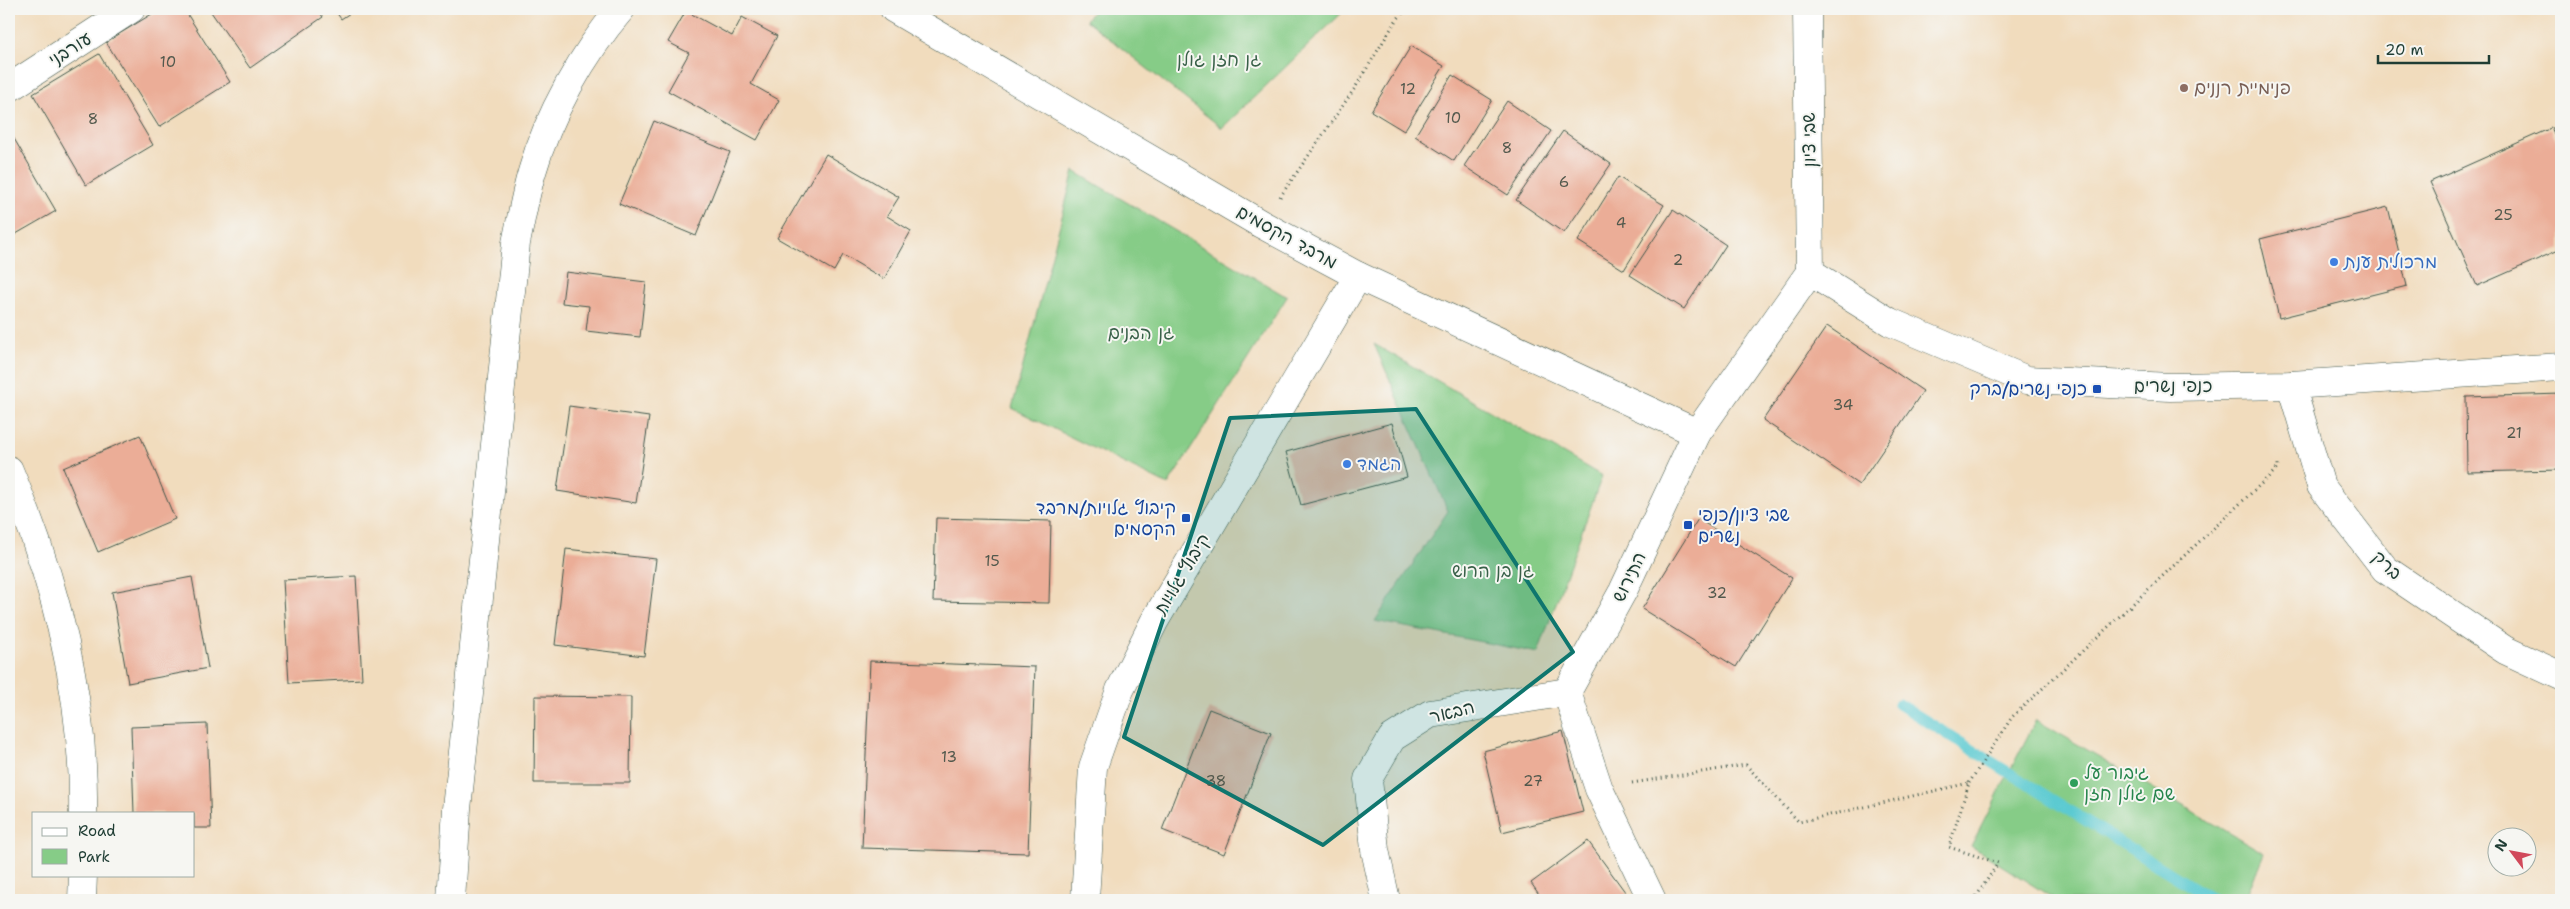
<svg xmlns="http://www.w3.org/2000/svg" width="2570" height="909" viewBox="0 0 2570 909" font-family="'Shantell Sans','Playpen Sans Hebrew',sans-serif">
<style>
.green{fill:#86cc87;stroke:#52845e}
.lines{fill:none;stroke-linecap:round;stroke-linejoin:round}
.stream{stroke:#5ccad1;stroke-width:11}
.building{fill:#ebad97}
.minor-casing{stroke:#3e5549;stroke-width:29}
.tertiary-casing{stroke:#3e5549;stroke-width:29}
.path{stroke:#3e5549;stroke-width:3;stroke-dasharray:1 4;stroke-linecap:butt}
.minor{stroke:#fff;stroke-width:28}
.tertiary{stroke:#fff;stroke-width:28}
.marked{fill:#0f766e;fill-opacity:0.2;stroke:#0f766e;stroke-width:4;stroke-linejoin:round}
.education-dot{fill:#8d6e63;stroke:#f6f6f2;stroke-width:2}
.shop-dot{fill:#3f7fe0;stroke:#f6f6f2;stroke-width:2}
.transit-dot{fill:#1a4fb4;stroke:#f6f6f2;stroke-width:2}
.leisure-dot{fill:#2e9e5b;stroke:#f6f6f2;stroke-width:2}
.labels{text-anchor:middle;dominant-baseline:central;stroke-width:4;stroke-linejoin:round;paint-order:stroke}
.number-label{font-size:15px;fill:#52594d}
.street-label{font-size:18px;fill:#1f3d34;stroke:#f6f6f2}
.park-label{font-size:18px;fill:#396149;stroke:#f6f6f2}
.education-label{font-size:18px;fill:#785e54;stroke:#f6f6f2;text-anchor:start}
.shop-label{font-size:18px;fill:#366cbe;stroke:#f6f6f2;text-anchor:start}
.transit-label{font-size:18px;fill:#164399;stroke:#f6f6f2;text-anchor:end}
.leisure-label{font-size:18px;fill:#27864d;stroke:#f6f6f2;text-anchor:start}
</style>
<rect width="100%" height="100%" fill="#f6f6f2"/>
<filter id="ink" filterUnits="userSpaceOnUse"><feTurbulence type="fractalNoise" baseFrequency=".02" numOctaves="2"/><feDisplacementMap in="SourceGraphic" scale="10" xChannelSelector="R" yChannelSelector="G"/><feConvolveMatrix kernelMatrix="1 2 1 2 8 2 1 2 1" color-interpolation-filters="sRGB"/></filter>
<filter id="wash" filterUnits="userSpaceOnUse"><feTurbulence type="fractalNoise" baseFrequency=".0096" numOctaves="4" result="noise"/><feDisplacementMap in="SourceGraphic" scale="20" xChannelSelector="R" yChannelSelector="G"/><feGaussianBlur stdDeviation="1.12" result="paint"/><feColorMatrix in="noise" values="0 0 0 0 0 0 0 0 0 0 0 0 0 0 0 0 0 1.4 0 .05"/><feComposite in="paint" operator="in"/></filter>
<g filter="url(#wash)">
<rect width="100%" height="100%" fill="#f1dcbd"/>
<g class="green">
<path d="M1095 9H1346L1222 128 1086 20Z"/>
<path d="M1074 171 1287 297 1168 485 1012 408Z"/>
<path d="M1374 344 1602 476 1538 653 1375 621 1448 511Z"/>
<path d="M2036 720 2264 853 2245 900H2056L1971 846Z"/>
</g>
<g class="lines">
<path class="stream" d="M1899 704 2213 900"/>
</g>
<g id="blocks">
<g class="building">
<path d="M160 9H184L230 82 159 127 106 42Z"/>
<path d="M209 9H317L323 17 250 68Z"/>
<path d="M334 9H356L341 19Z"/>
<path d="M686 11 732 36 742 17 777 36 751 84 779 100 757 140 668 91 689 53 668 42Z"/>
<path d="M1411 46 1444 66 1404 131 1371 111Z"/>
<path d="M99 54 153 145 86 185 33 94Z"/>
<path d="M1452 75 1492 100 1454 161 1415 136Z"/>
<path d="M1507 101 1551 131 1508 195 1464 166Z"/>
<path d="M654 121 730 152 696 236 619 204Z"/>
<path d="M2551 128 2561 150V249L2477 286 2430 182Z"/>
<path d="M9 130 56 211 9 238Z"/>
<path d="M1563 131 1611 164 1564 233 1516 200Z"/>
<path d="M826 154 899 197 887 216 911 231 884 279 843 255 834 271 777 238Z"/>
<path d="M1618 177 1664 205 1624 270 1578 241Z"/>
<path d="M2388 207 2407 286 2279 318 2260 239Z"/>
<path d="M1673 210 1726 245 1684 309 1630 275Z"/>
<path d="M566 272 646 282 640 337 586 331 589 306 562 303Z"/>
<path d="M1827 326 1923 391 1859 485 1763 420Z"/>
<path d="M2561 394V470L2467 472 2466 397Z"/>
<path d="M569 406 649 417 636 503 557 491Z"/>
<path d="M1392 423 1407 477 1301 505 1286 452Z"/>
<path d="M140 435 175 519 98 552 63 468Z"/>
<path d="M936 518 1051 521 1049 603 933 601Z"/>
<path d="M1698 519 1792 578 1736 667 1642 609Z"/>
<path d="M566 549 656 559 644 656 555 645Z"/>
<path d="M356 576 362 679 289 683 283 580Z"/>
<path d="M192 577 208 668 128 683 112 592Z"/>
<path d="M870 661 1035 667 1028 853 862 848Z"/>
<path d="M535 696 631 697 630 783H534Z"/>
<path d="M1209 709 1271 733 1224 854 1162 830Z"/>
<path d="M207 724 211 828H194V813H134L131 727Z"/>
<path d="M1563 731 1583 812 1502 832 1483 751Z"/>
<path d="M1588 841 1631 900H1543L1531 883Z"/>
</g>
</g>
</g>
<g filter="url(#ink)">
<use href="#blocks" fill-opacity="0" stroke="#3e5549" stroke-width="1"/>
<g class="lines">
<g class="minor-casing">
<g id="minor">
<path d="M1807 9 1810 272"/>
<path d="M9 88 131 9"/>
<path d="M1810 272 1890 322 2027 380 2170 387 2291 385 2561 367"/>
<path d="M1358 276 1697 433"/>
<path d="M2291 385 2321 486 2385 569 2505 650 2561 676"/>
<path d="M9 470C54 577 85 696 83 813"/>
<path d="M82 900 83 875"/>
<path d="M451 900 457 809 516 243C521 220 525 195 532 172 548 116 583 53 621 9"/>
<path d="M1386 900 1375 850 1368 779 1392 738 1430 714 1567 692"/>
<path d="M1652 900 1599 789 1567 692 1623 591 1697 433 1810 272"/>
</g>
</g>
<g class="tertiary-casing">
<path id="tertiary" d="M894 9 1261 224 1358 276 1154 622 1120 690 1093 767 1085 900"/>
</g>
<g class="path">
<path d="M1280 197 1355 88 1395 22 1406 9"/>
<path d="M1632 783 1746 765 1799 822 1969 783 1949 847 1998 863 1974 900"/>
<path d="M1969 783 2012 717 2278 468V464"/>
</g>
<use href="#minor" class="minor"/>
<use href="#tertiary" class="tertiary"/>
</g>
</g>
<path class="marked" d="M1416 409 1573 652 1323 845 1124 737 1230 418Z"/>
<circle class="education-dot" cx="2184" cy="88" r="5"/>
<g class="shop-dot">
<circle cx="2334" cy="262" r="5"/>
<circle cx="1347" cy="464" r="5"/>
</g>
<g class="transit-dot">
<rect x="2092" y="384" width="10" height="10" rx="2.5"/>
<rect x="1181" y="513" width="10" height="10" rx="2.5"/>
<rect x="1683" y="520" width="10" height="10" rx="2.5"/>
</g>
<circle class="leisure-dot" cx="2074" cy="783" r="5"/>
<g class="labels">
<g class="number-label">
<text x="168" y="62">10</text>
<text x="1408" y="89">12</text>
<text x="1453" y="118">10</text>
<text x="93" y="119">8</text>
<text x="1507" y="148">8</text>
<text x="1564" y="182">6</text>
<text x="2503" y="215">25</text>
<text x="1621" y="223">4</text>
<text x="1678" y="260">2</text>
<text x="1843" y="405">34</text>
<text x="2514" y="433">21</text>
<text x="992" y="561">15</text>
<text x="1717" y="593">32</text>
<text x="949" y="757">13</text>
<text x="1216" y="781">38</text>
<text x="1533" y="781">27</text>
</g>
<g class="street-label">
<text transform="translate(70 49) rotate(-33)">עורבני</text>
<text transform="translate(1809 140) rotate(-91)">שבי ציון</text>
<text transform="translate(1287 237) rotate(29)">מרבד הקסמים</text>
<text x="2173" y="386">כנפי נשרים</text>
<text transform="translate(2387 565) rotate(44)">ברק</text>
<text transform="translate(1182 574) rotate(-59)">קיבוץ גלויות</text>
<text transform="translate(1629 577) rotate(-64)">התירוש</text>
<text transform="translate(1452 712) rotate(-14)">הבאר</text>
</g>
<g class="park-label">
<text x="1219" y="60">גן חזן גולן</text>
<text x="1141" y="333">גן הבנים</text>
<text x="1493" y="571">גן בן הרוש</text>
</g>
<g class="education-label">
<text x="2194" y="88">פנימיית רננים</text>
</g>
<g class="shop-label">
<text x="2344" y="262">מרכולית ענת</text>
<text x="1357" y="464">הגמד</text>
</g>
<g class="transit-label">
<text x="2087" y="389">כנפי נשרים/ברק</text>
<text x="1176" y="508">קיבוץ גלויות/מרבד<tspan x="1176" dy="21">הקסמים</tspan></text>
<text x="1698" y="515" text-anchor="start">שבי ציון/כנפי<tspan x="1698" dy="21">נשרים</tspan></text>
</g>
<g class="leisure-label">
<text x="2084" y="773">גיבור על<tspan x="2084" dy="21">שם גולן חזן</tspan></text>
</g>
</g>
<rect width="2570" height="909" fill="none" stroke="#f6f6f2" stroke-width="30"/>
<rect x="32" y="812" width="162" height="65" fill="#f6f6f2" stroke="#a0aca6"/>
<rect x="42" y="828" width="25" height="8" fill="#ffffff" stroke="#a0aca6"/>
<text x="78" y="836" font-size="15" fill="#1f3d34">Road</text>
<rect x="42" y="849" width="25" height="15" fill="#86cc87" stroke="#a0aca6"/>
<text x="78" y="862" font-size="15" fill="#1f3d34">Park</text>
<g transform="translate(2512 852) rotate(302)"><circle r="24" fill="#f6f6f2" stroke="#a0aca6"/>
<path d="M0-4L9 19L0 12L-9 19Z" fill="#d1495b"/>
<text y="-8" font-size="14" font-weight="bold" text-anchor="middle" fill="#1f3d34">N</text>
</g>
<path d="M2378 55v8h111v-8" fill="none" stroke="#1f3d34" stroke-width="2.5"/>
<text x="2385" y="55" font-size="15" fill="#1f3d34" stroke="#f6f6f2" stroke-width="4" paint-order="stroke">20 m</text>
</svg>
